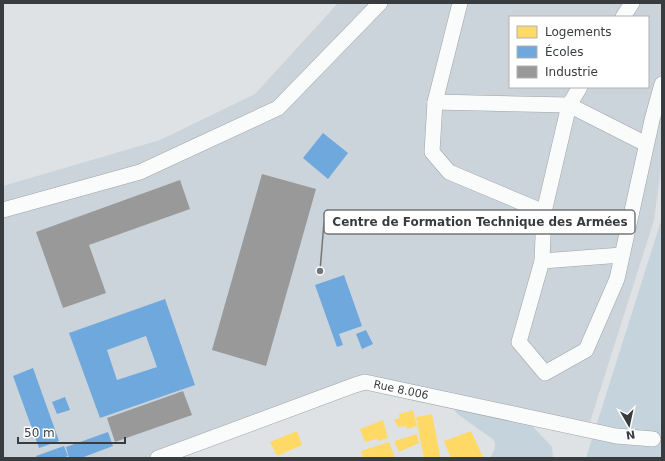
<svg xmlns="http://www.w3.org/2000/svg" width="665" height="461" viewBox="0 0 665 461" font-family="'DejaVu Sans',sans-serif">
<style>
.built{fill:#cbd4db;fill-rule:evenodd}
.green{fill:#c5d3dd}
.homes{fill:#ffd966}
.schools{fill:#6fa8dc;fill-rule:evenodd}
.industry{fill:#999}
.lines{fill:none;stroke-linecap:round;stroke-linejoin:round}
.street-casing{stroke:#a0a3a5;stroke-width:16}
.street{stroke:#fafbfb;stroke-width:15}
.labels{text-anchor:middle;dominant-baseline:central;stroke-width:4;stroke-linejoin:round;paint-order:stroke}
.street-label{font-size:11px;fill:#393c3e;stroke:#fff}
.leader{fill:none;stroke:#737678;stroke-width:1.5}
.callout-dot{fill:#737678;stroke:#fff;stroke-width:1.5}
.callout{fill:#fff;stroke:#737678;stroke-width:1.5}
.callout-label{font-size:12px;text-anchor:middle;font-weight:bold;fill:#393c3e}
</style>
<rect width="100%" height="100%" fill="#dee2e5"/>
<path class="built" d="M338 3H662V161L654 220 590 422 364 379 148 458H3V186L160 140 255 94ZM510 17H648V87H510Z"/>
<g class="green">
<path d="M662 217V458H586L660 224Z"/>
<path d="M455 409 522 415 552 447 553 458H490C493 452 497 447 494 440L456 413Z"/>
</g>
<g class="homes">
<path d="M413 410 417 426 407 429 406 426 398 427 394 420 400 418 399 414Z"/>
<path d="M432 414 440 456V458H424L416 417Z"/>
<path d="M383 420 388 438 379 441 377 439 365 442 360 429Z"/>
<path d="M297 431 302 445 277 456 270 442Z"/>
<path d="M471 431 483 457 451 458 444 441Z"/>
<path d="M417 434 419 443 399 452 394 441Z"/>
<path d="M389 442 395 458H363L361 451Z"/>
</g>
<g class="schools">
<path d="M323 133 348 153 328 179 303 158Z"/>
<path d="M344 275 362 326 339 334 343 345 337 347 315 285Z"/>
<path d="M165 299 195 385 100 418 69 333ZM146 336 157 367 117 380 107 350Z"/>
<path d="M366 330 373 344 362 349 356 334Z"/>
<path d="M33 368 59 441 39 448 13 376Z"/>
<path d="M65 397 70 410 57 414 52 402Z"/>
<path d="M108 432 113 446 81 458H69L66 447Z"/>
<path d="M64 446 68 456 62 458H37L36 456Z"/>
</g>
<g class="industry">
<path d="M262 174 316 189 266 366 212 350Z"/>
<path d="M180 180 190 209 89 245 106 293 63 308 36 232Z"/>
<path d="M183 391 192 415 115 442 107 418Z"/>
</g>
<g class="lines">
<g class="street-casing">
<g id="street">
<path d="M460 3 435 102 432 152 449 172 544 212 542 261 519 342 545 373 586 350 617 279 652 120 662 84"/>
<path d="M623 17 632 3"/>
<path d="M435 102 569 105 646 144"/>
<path d="M3 210 140 172 278 108 380 3"/>
<path d="M544 212 569 105 580 87"/>
<path d="M542 261 622 255"/>
<path d="M158 458 355 385 365 382 616 436 653 439"/>
</g>
</g>
<use href="#street" class="street"/>
</g>
<g class="labels">
<g class="street-label">
<text transform="translate(401 390) rotate(12)">Rue 8.006</text>
</g>
</g>
<path class="leader" d="M320 271L324 222"/>
<circle class="callout-dot" cx="320" cy="271" r="4"/>
<rect class="callout" x="324" y="210" width="311" height="24" rx="4"/>
<g class="callout-label">
<text x="480" y="226">Centre de Formation Technique des Armées</text>
</g>
<rect width="665" height="461" fill="none" stroke="#393c3e" stroke-width="8"/>
<rect x="509" y="16" width="140" height="72" fill="#ffffff" stroke="#b0b1b2"/>
<rect x="517" y="26" width="20" height="12" fill="#ffd966" stroke="#b0b1b2"/>
<text x="545" y="36" font-size="12" fill="#393c3e">Logements</text>
<rect x="517" y="46" width="20" height="12" fill="#6fa8dc" stroke="#b0b1b2"/>
<text x="545" y="56" font-size="12" fill="#393c3e">Écoles</text>
<rect x="517" y="66" width="20" height="12" fill="#999999" stroke="#b0b1b2"/>
<text x="545" y="76" font-size="12" fill="#393c3e">Industrie</text>
<g transform="translate(629 425) rotate(171)" stroke="#ffffff" stroke-width="3" paint-order="stroke">
<path d="M0-3L7 15L0 10L-7 15Z" fill="#393c3e"/>
<text y="-6" font-size="11" font-weight="bold" text-anchor="middle" fill="#393c3e">N</text>
</g>
<path d="M18 437v6h107v-6" fill="none" stroke="#393c3e" stroke-width="2"/>
<text x="24" y="437" font-size="12" fill="#393c3e" stroke="#ffffff" stroke-width="3" paint-order="stroke">50 m</text>
</svg>
